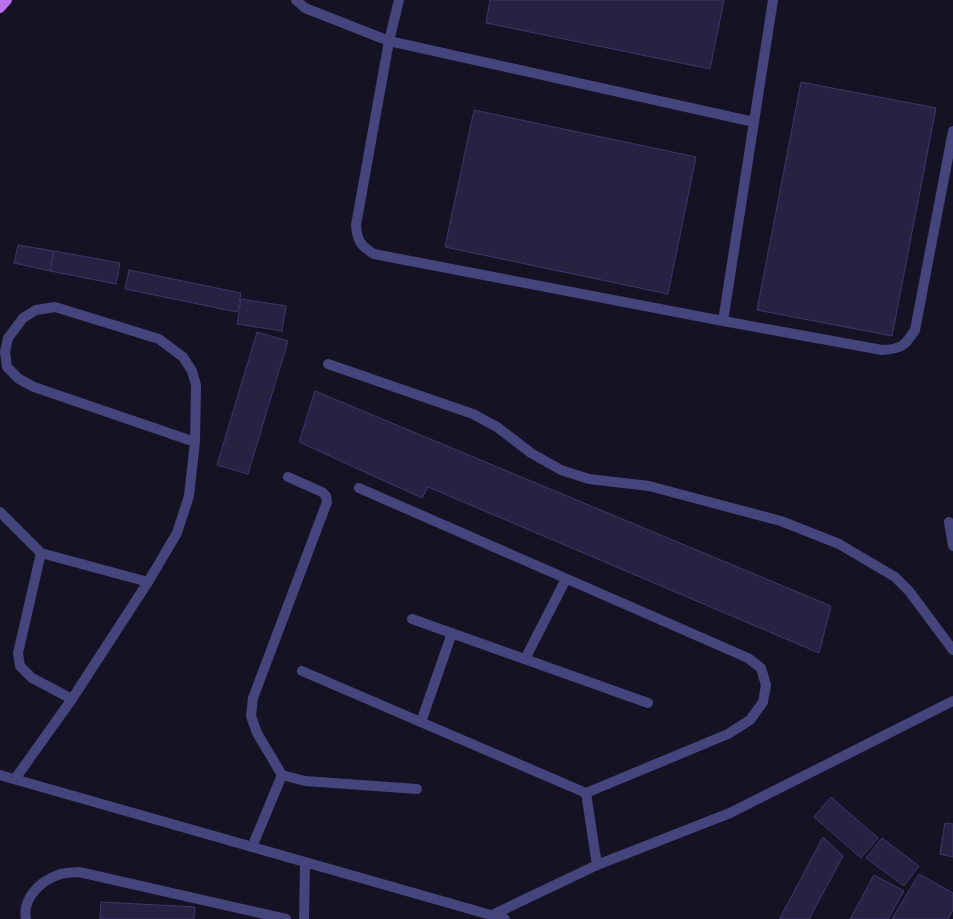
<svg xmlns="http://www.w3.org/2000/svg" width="953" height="919" viewBox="0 0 953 919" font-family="'Open Sans',sans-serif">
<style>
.building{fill:#272142;stroke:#40366b}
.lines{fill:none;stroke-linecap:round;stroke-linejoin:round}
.minor{stroke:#46447c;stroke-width:10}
.major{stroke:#bc70eb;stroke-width:10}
</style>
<rect width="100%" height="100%" fill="#151224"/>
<g class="building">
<path d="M490 0H724L710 69 486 23Z"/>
<path d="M801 82 936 108 892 336 757 310Z"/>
<path d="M474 110 696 157 668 294 445 247Z"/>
<path d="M18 245 54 251 50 271 14 263Z"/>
<path d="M54 251 120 263 116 284 50 271Z"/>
<path d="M129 270 241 293 237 312 125 289Z"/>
<path d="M241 299 286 306 282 331 237 324Z"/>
<path d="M257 332 288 341 248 474 217 465Z"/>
<path d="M315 391 831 606 819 653 428 487 422 498 299 442Z"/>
<path d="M831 797 878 838 861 858 814 817Z"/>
<path d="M945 823 953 824V857L940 854Z"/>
<path d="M823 837 843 856 809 919H781L780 918Z"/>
<path d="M882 838 919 866 904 886 866 858Z"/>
<path d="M919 874 953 893V910L948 919H892Z"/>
<path d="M874 875 904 891 888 919H850Z"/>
<path d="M101 902 195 907 194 919H100Z"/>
</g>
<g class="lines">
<g class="minor">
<path d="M296 0 305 8 389 41 754 122"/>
<path d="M399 0 389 41 356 225C357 241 361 246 374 254L723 321 882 350C901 349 905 346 915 330L953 131"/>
<path d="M723 321 773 0"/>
<path d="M328 364 473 414 497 427 531 453 561 470 589 479 649 486 781 521 839 544 895 577 909 591 953 650"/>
<path d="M288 477 322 492 326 496 327 502 253 698 251 716 257 733 282 775 305 781 417 789"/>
<path d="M0 512 41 553 148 582"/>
<path d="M949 522 953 546"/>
<path d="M41 553 18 653 20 666 32 678 72 699"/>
<path d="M412 619 648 703"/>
<path d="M525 659 566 579"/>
<path d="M302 671 586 793 728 734 750 720 763 702 766 685 761 668 748 658 359 488"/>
<path d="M421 722 452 633"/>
<path d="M0 775 505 919"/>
<path d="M15 779 72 699 148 582 177 533 189 496 195 442 196 385 192 371 183 357 159 339 55 307 36 310 23 318 8 338 5 352 7 367 19 379 34 387 195 442"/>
<path d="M586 793 597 865"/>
<path d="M252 847 282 775"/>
<path d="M491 918 492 915 597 865 730 813 953 701"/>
<path d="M26 919C22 899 40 881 58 875 64 872 73 873 79 872L286 919"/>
<path d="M304 919 305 863"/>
</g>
<path class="major" d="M0 8 7 0"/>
</g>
</svg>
